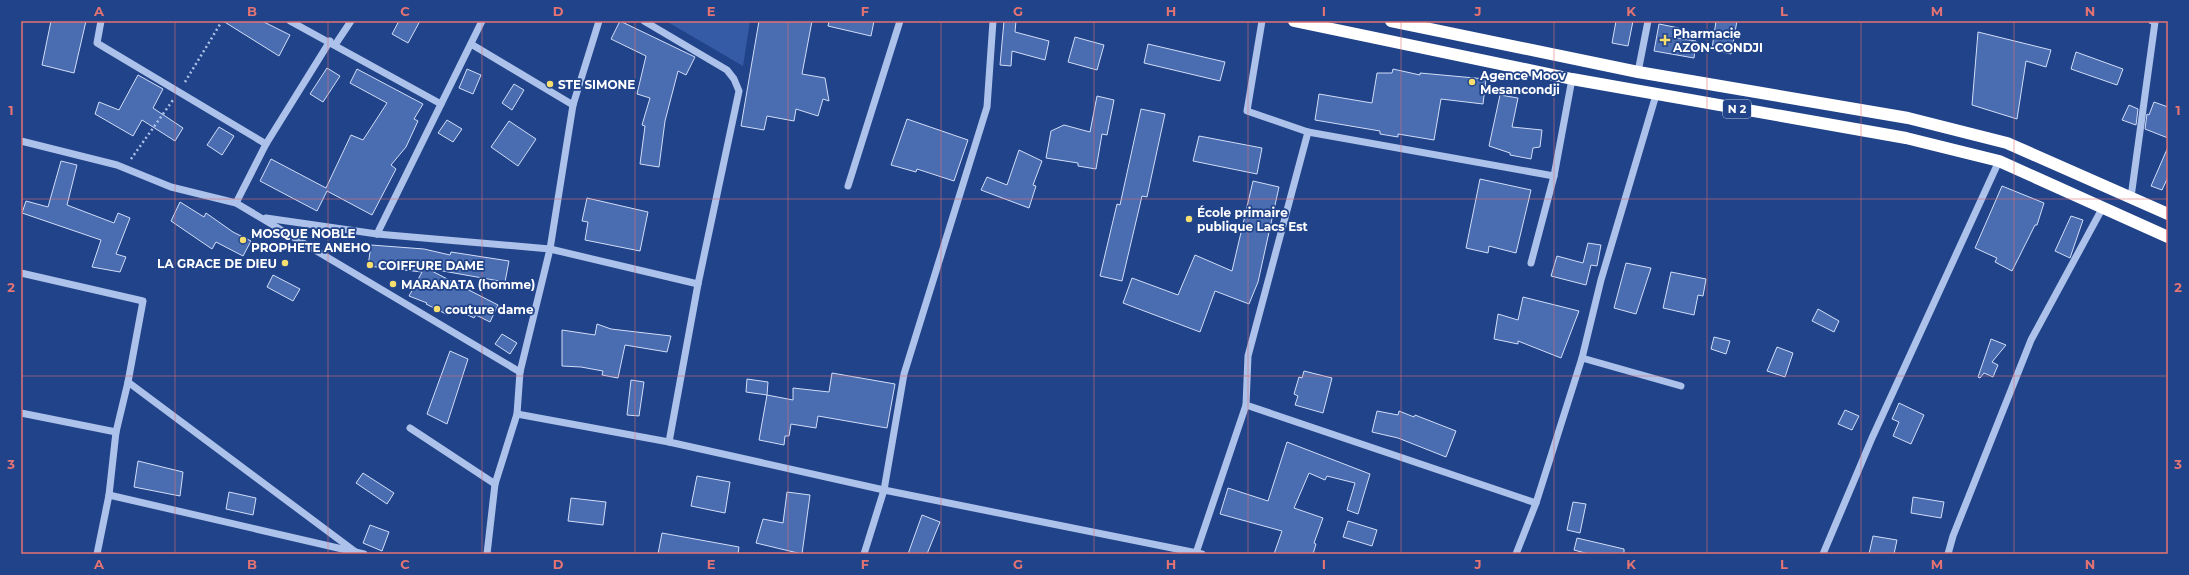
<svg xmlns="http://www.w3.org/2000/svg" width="2189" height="575" viewBox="0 0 2189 575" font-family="Montserrat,sans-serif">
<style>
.green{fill:#355ba6}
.building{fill:#4a6cb1;stroke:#d1def8}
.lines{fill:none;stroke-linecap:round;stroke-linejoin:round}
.path{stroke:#adc2ea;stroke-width:2.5;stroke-dasharray:2 3;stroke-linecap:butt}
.minor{stroke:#adc2ea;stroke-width:7}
.highway{stroke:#fff;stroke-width:12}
.grid{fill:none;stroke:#e47373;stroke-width:1;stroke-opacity:0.55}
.poi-dot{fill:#f7df6f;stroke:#214389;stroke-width:1.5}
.labels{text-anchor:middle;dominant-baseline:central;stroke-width:3.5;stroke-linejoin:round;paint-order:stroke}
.shield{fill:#214389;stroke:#bcc7dc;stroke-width:1}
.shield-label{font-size:11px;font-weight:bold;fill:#fff}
.poi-label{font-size:12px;font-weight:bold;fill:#fff;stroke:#214389;text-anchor:start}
.neatline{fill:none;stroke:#e47373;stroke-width:1.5}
.grid-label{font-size:13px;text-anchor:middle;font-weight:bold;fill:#e47373}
</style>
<rect width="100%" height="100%" fill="#214389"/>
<path class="green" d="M666 21H750L743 66Z"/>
<g class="building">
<path d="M51 21H86L74 73 42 65Z"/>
<path d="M223 21H262L290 35 279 56Z"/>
<path d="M399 21H420L408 43 392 34Z"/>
<path d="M620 21 695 57 686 75 678 71 665 121 659 167 640 164 645 126 642 125 650 98 637 94 646 56 611 39Z"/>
<path d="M759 21H812L802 74 825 78 829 101 823 99 818 116 796 109 794 121 767 116 764 130 741 126Z"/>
<path d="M829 21H874L871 36 828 26Z"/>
<path d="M1004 21H1016L1015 32 1049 41 1045 60 1012 51 1011 66 1000 65Z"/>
<path d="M1616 21H1633L1628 46 1612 43Z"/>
<path d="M1716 21H1737L1731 54 1712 49Z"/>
<path d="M1659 24 1679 28 1677 38 1696 41 1694 58 1654 51Z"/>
<path d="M1978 32 2051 50 2046 67 2026 61 2017 119 1972 105Z"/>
<path d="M1075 37 1104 45 1097 70 1068 62Z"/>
<path d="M1148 44 1225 62 1220 81 1144 63Z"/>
<path d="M2076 52 2123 69 2117 85 2071 69Z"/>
<path d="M327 68 340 76 323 102 310 94Z"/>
<path d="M357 69 423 104 414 119 418 121 406 147 391 165 396 169 372 215 327 191 317 211 260 181 271 159 326 188 351 135 363 140 387 103 350 83Z"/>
<path d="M467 69 481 75 473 94 459 88Z"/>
<path d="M1393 69 1420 75V73L1486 79 1483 104 1441 99 1434 140 1398 134V137L1380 134V131L1315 120 1319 94 1372 103 1377 73H1392Z"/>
<path d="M138 75 163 89 153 108 183 128 175 141 142 120 133 136 95 114 99 102 119 110Z"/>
<path d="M514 84 524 90 512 110 502 103Z"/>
<path d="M1500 95 1518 98 1512 127 1542 130 1540 147 1533 148 1531 159 1510 155V153L1489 146Z"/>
<path d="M1097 96 1114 100 1107 135 1102 134 1096 169 1078 166V163L1046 158 1051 131 1064 125 1090 132Z"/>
<path d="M2154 102 2168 107V138L2145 129 2147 114 2149 115Z"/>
<path d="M2129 105 2138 109 2136 125 2122 120Z"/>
<path d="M1141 109 1165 114 1147 197 1142 196 1122 281 1100 276 1117 204 1120 205Z"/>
<path d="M907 119 968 140 954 181 917 169 916 172 891 165Z"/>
<path d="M447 120 462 129 453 142 438 133Z"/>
<path d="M509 121 536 139 518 166 491 147Z"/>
<path d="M219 127 234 136 222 155 207 145Z"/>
<path d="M1199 136 1262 148 1257 174 1193 161Z"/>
<path d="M2168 147V177L2162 190 2151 186Z"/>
<path d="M1019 150 1042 161 1033 185 1036 186 1029 208 981 190 987 177 1007 185Z"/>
<path d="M61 161 77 165 67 205 114 223 118 213 130 218 116 254 126 257 120 272 92 267 101 240 22 213 26 201 48 207Z"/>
<path d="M1480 179 1531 190 1516 253 1489 246 1488 253 1466 248Z"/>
<path d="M1253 181 1279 187 1258 282 1249 304 1215 291 1200 332 1123 303 1132 278 1178 295 1195 255 1232 271Z"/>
<path d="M2002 186 2044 203 2037 225H2035L2012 271 1995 262 1997 258 1975 248Z"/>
<path d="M587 198 648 212 640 251 585 240 588 222 582 221Z"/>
<path d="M180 202 204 217 206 213 233 232 251 241 243 256 216 242 212 249 171 221Z"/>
<path d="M2071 216 2083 220 2070 258 2055 251Z"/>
<path d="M1588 243 1601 245 1597 266 1591 265 1586 285 1551 276 1557 256 1583 263Z"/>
<path d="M371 245 424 249 450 255 451 252 509 261 505 282 426 268 498 305 490 322 476 315 474 318 452 307 448 315 426 304 427 303 409 296 422 272 368 266Z"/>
<path d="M1626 263 1651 268 1636 314 1614 308Z"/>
<path d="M1671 272 1706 279 1703 296 1698 295 1694 315 1663 308Z"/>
<path d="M273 275 300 289 293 301 267 287Z"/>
<path d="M1523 297 1579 311 1561 358 1518 341V344L1494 339 1498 314 1518 320Z"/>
<path d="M1818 309 1839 321 1834 332 1812 321Z"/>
<path d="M597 324 611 329 671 336 667 352 625 345 618 378 602 375 603 371 581 367 562 366V330L595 335Z"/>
<path d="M502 334 517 343 510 354 495 344Z"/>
<path d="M1714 337 1730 341 1726 354 1711 349Z"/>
<path d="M1991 339 2006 345 1992 362 1998 365 1993 377 1984 373 1980 378 1978 377Z"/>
<path d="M1777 347 1793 353 1785 377 1767 371Z"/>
<path d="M450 351 468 359 447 424 427 414Z"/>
<path d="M1304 371 1332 378 1323 413 1295 405 1298 396 1294 394 1299 377 1302 378Z"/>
<path d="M832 373 895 384 887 428 818 416 816 428 791 424 789 436H785L784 445 759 440 767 395 793 400V388L829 392Z"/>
<path d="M747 379 768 382 767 395 746 392Z"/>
<path d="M631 380 644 382 639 416 627 415Z"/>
<path d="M1899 403 1924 415 1911 444 1893 436 1899 422 1892 419Z"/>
<path d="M1845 410 1859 416 1852 430 1838 424Z"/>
<path d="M1377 411 1398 415 1399 411 1414 417 1415 415 1456 431 1446 457 1398 438 1372 432Z"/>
<path d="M1287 442 1370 474 1358 514 1347 510 1355 483 1327 476 1325 480 1309 473 1294 508 1323 518 1314 543 1316 544 1313 554H1274L1282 531 1220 514 1228 488 1268 501Z"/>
<path d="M138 461 183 472 180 496 134 487Z"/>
<path d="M363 473 394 493 387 504 356 483Z"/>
<path d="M697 476 730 482 725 513 691 506Z"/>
<path d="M229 492 256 498 253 515 226 509Z"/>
<path d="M787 492 810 495 802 554 756 543 763 519 783 523Z"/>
<path d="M1913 497 1944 502 1941 518 1911 513Z"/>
<path d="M571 498 606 502 603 525 568 521Z"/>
<path d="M1573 502 1586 504 1580 533 1567 530Z"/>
<path d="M922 515 940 522 927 554H908Z"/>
<path d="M1348 521 1377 530 1372 546 1343 537Z"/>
<path d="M370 525 389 532 382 551 363 543Z"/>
<path d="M662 533 739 547 738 554H658Z"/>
<path d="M1873 536 1897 540 1894 554H1869Z"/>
<path d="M1577 538 1624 549V554H1589L1574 550Z"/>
</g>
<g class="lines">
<g class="path">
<path d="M185 82 222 21"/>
<path d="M131 159 173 100"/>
</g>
<g class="minor">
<path d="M101 21 97 43 266 144"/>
<path d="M290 21 441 104"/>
<path d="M644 21 727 70 734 79 739 91 698 284 669 442"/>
<path d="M1262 21 1247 111 1308 132 1554 176"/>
<path d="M471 44 573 105"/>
<path d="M335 45 351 21"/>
<path d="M1638 72 1648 21"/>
<path d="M21 141 117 165 171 187 236 203 520 372"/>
<path d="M848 186 900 21"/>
<path d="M2131 197 2155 22 2152 21"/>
<path d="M236 203 266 144 330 41"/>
<path d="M266 218 377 234 550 249 698 284"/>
<path d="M377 234 482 21"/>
<path d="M1531 263 1554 176 1572 79"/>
<path d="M21 273 143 301 128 382 116 432 109 495 97 554"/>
<path d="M1582 358 1681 386"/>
<path d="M128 382 357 553"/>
<path d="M1246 405 1536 503"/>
<path d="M21 413 116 432"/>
<path d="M517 414 669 442 884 490 1202 554"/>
<path d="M410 428 495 484"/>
<path d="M109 495 364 554"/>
<path d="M1196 553 1246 405 1248 356 1308 132"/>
<path d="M487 554 495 484 517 414 520 372 550 249 573 105 599 21"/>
<path d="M864 554 884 490 904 374 987 107 993 21"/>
<path d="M1516 554 1536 503 1582 358 1601 280 1656 95"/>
<path d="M1823 554 1872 438 1999 161"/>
<path d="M1948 554 1953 536 2031 340 2103 207"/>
</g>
<g class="highway">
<path d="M1294 21 1572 79 1906 138 1999 161 2168 237"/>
<path d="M1391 21 1638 72 1908 118 2007 143 2168 214"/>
</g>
</g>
<path class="grid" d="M175 21V554M328 21V554M482 21V554M635 21V554M788 21V554M941 21V554M1094 21V554M1248 21V554M1401 21V554M1554 21V554M1707 21V554M1861 21V554M2014 21V554M21 199H2168M21 376H2168"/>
<g class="poi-dot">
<path d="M1663 34h4v4h4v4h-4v4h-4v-4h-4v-4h4z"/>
<circle cx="1472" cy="82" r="4"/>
<circle cx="550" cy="84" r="4"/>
<circle cx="1189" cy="219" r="4"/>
<circle cx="243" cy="240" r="4"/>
<circle cx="285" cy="263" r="4"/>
<circle cx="370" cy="265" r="4"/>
<circle cx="393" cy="284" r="4"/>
<circle cx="437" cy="309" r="4"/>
</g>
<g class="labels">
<rect class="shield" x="1723" y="100" width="28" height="18" rx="3"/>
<g class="shield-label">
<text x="1737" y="109">N 2</text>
</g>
<g class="poi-label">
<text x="1673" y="33">Pharmacie<tspan x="1673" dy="14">AZON-CONDJI</tspan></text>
<text x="1480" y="75">Agence Moov<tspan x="1480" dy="14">Mesancondji</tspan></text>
<text x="558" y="84">STE SIMONE</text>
<text x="1197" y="212">École primaire<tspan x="1197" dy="14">publique Lacs Est</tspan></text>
<text x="251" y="233">MOSQUE NOBLE<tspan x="251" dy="14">PROPHETE ANEHO</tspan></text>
<text x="277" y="263" text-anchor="end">LA GRACE DE DIEU</text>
<text x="378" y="265">COIFFURE DAME</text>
<text x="401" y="284">MARANATA (homme)</text>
<text x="445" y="309">couture dame</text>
</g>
</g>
<rect width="2189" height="575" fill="none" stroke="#214389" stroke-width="44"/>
<rect x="22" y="22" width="2145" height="531" class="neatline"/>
<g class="grid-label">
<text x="99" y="16">A</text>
<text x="252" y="16">B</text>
<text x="405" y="16">C</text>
<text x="558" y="16">D</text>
<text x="711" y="16">E</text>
<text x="865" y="16">F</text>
<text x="1018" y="16">G</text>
<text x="1171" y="16">H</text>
<text x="1324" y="16">I</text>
<text x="1478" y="16">J</text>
<text x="1631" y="16">K</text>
<text x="1784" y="16">L</text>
<text x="1937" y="16">M</text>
<text x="2090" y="16">N</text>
<text x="11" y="115">1</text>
<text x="2178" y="115">1</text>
<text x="11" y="292">2</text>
<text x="2178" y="292">2</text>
<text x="11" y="469">3</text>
<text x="2178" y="469">3</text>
<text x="99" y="569">A</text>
<text x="252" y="569">B</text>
<text x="405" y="569">C</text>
<text x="558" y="569">D</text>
<text x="711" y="569">E</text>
<text x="865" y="569">F</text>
<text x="1018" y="569">G</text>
<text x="1171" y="569">H</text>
<text x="1324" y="569">I</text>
<text x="1478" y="569">J</text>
<text x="1631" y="569">K</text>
<text x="1784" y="569">L</text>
<text x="1937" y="569">M</text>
<text x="2090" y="569">N</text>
</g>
</svg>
